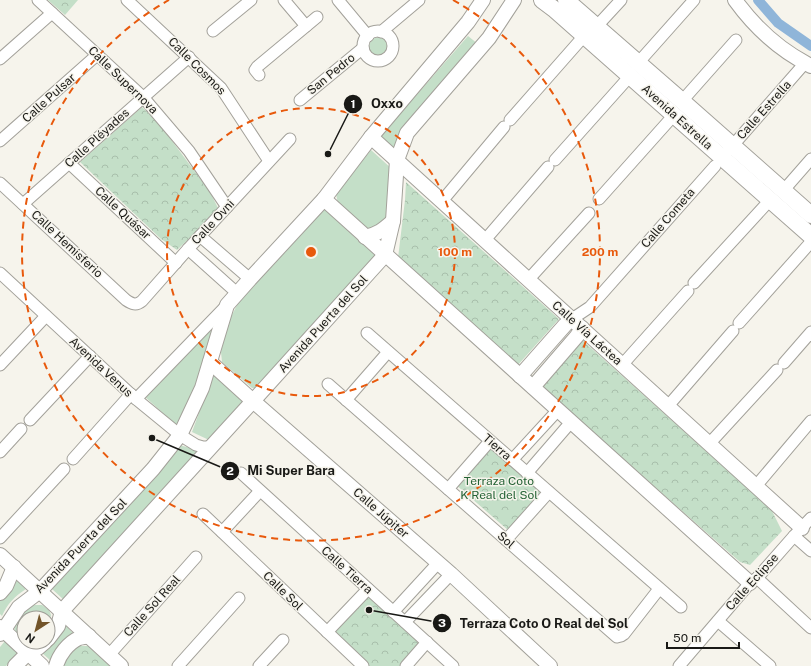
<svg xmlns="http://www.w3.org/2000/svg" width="811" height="666" viewBox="0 0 811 666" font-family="'Public Sans',sans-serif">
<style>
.green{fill:#c4dfc8}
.park{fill:url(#park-crowns)}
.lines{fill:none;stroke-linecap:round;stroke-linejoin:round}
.canal{stroke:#8fb5d9;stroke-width:10}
.minor-casing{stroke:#a3a19a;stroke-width:13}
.tertiary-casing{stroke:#a3a19a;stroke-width:16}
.secondary-casing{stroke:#a3a19a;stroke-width:18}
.minor{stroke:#fff;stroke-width:11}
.tertiary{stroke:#fff;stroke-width:14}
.secondary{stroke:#fff;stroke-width:16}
.ring{fill:none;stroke:#e8590c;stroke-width:2;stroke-dasharray:7 5}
.labels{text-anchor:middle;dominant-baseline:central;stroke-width:3;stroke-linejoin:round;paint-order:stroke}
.street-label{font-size:12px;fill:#191916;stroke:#f6f4ec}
.park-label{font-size:12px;fill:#256336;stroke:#f6f4ec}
.centre{fill:#e8590c;stroke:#f6f4ec;stroke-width:2}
.ring-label{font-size:12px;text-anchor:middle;font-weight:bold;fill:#e8590c;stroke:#f6f4ec;stroke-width:3;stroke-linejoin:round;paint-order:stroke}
.leader{fill:none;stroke:#191916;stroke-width:1.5}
.callout-dot{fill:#191916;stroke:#f6f4ec;stroke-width:1.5}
.mark-label{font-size:12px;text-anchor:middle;font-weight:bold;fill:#fff}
.callout-label{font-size:13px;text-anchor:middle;font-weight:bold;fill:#191916;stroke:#f6f4ec;stroke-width:3;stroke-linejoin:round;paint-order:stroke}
</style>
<defs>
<pattern id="park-crowns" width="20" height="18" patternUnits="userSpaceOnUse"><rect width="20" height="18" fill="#c4dfc8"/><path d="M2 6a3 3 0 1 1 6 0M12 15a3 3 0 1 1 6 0" fill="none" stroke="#a8bfab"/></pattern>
</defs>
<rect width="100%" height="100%" fill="#f6f4ec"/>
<g class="green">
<path d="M468 36 478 44 396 153 379 138Z"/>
<circle cx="379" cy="47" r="10"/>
<path d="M371 150 392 169 387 217 374 229 363 227 338 204 336 194Z"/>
<path d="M324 207 376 256 257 388H252L222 362 221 352 227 325 238 303Z"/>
<path d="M217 320 203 366 187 404 176 425 144 396Z"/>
<path d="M214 372 245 401 209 440 192 432Z"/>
<path d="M179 445 202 451 64 600 52 589 155 474Z"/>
<path d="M17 580 26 589C15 596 7 604 2 616L0 614V601L7 594Z"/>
<path d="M35 605H42L49 610 51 615 48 625V618H24V639C12 632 12 626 20 616 25 609 27 607 35 605Z"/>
<path d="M65 625 74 634 51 661 41 652Z"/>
<path d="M5 641 18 653 6 666H0V647Z"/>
</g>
<g class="park">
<path d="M48 0H78L65 15Z"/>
<path d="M142 107 158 122 210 192 218 208 198 230 177 250 161 239 80 162Z"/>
<path d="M406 182 559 319 517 366 398 258 405 200Z"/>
<path d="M581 339 771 509 782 531 750 565 740 562 540 386Z"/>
<path d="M489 445 543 492 509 531 455 484Z"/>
<path d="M368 589 427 642 406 666H363L327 632Z"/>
<path d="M76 646H88L110 666H58Z"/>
</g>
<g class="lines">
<path class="canal" d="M758 0 778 23 811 46"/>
<g class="minor-casing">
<g id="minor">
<path d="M38 0 143 97 189 151 227 207"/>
<path d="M127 0 221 88 269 161"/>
<path d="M284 0 306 26"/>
<path d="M338 0 368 36"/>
<path d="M597 26 621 0"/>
<path d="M213 31 251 0"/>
<circle cx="378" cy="46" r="15"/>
<path d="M381 32 419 0"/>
<path d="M0 59 52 13"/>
<path d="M638 63 694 0"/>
<path d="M259 75 255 70 257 67 317 17"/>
<path d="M300 100 363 48"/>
<path d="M682 101 736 40"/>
<path d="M510 120 584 36"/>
<path d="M0 141 97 55"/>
<path d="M728 151 805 63"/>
<path d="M555 160 630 76"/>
<path d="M69 163 176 263"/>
<path d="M0 183 126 300C132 304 136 306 142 301L188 249 290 139"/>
<path d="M783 191 811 159"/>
<path d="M599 199 674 115"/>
<path d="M442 201 504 127"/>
<path d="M23 204 189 57"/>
<path d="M200 236 250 279"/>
<path d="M485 240 548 167"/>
<path d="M188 249 237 293"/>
<path d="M0 273 136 399 180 435 196 445 203 447H211"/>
<path d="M528 280 589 213"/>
<path d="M694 283 770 200"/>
<path d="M572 319 590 307 715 166"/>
<path d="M739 323 811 242"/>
<path d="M367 333 681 607"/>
<path d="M784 363 811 332"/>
<path d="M0 365 46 316"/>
<path d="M622 365 688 291"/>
<path d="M328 384 617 637 621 636 624 634 659 589"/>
<path d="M136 399 227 305"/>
<path d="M346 400 388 352"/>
<path d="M668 406 733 331"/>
<path d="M30 420 90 356"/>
<path d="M709 444 777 370"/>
<path d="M0 452 21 429"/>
<path d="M73 459 131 394"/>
<path d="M512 460 558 410"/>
<path d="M241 473 453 666"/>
<path d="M527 473 571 422"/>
<path d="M756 486 811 421"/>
<path d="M448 489 490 441"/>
<path d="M203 514 363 666"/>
<path d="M222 532 260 491"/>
<path d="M794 536 811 551"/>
<path d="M0 538 64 469"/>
<path d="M506 540 549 492"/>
<path d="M757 578 811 628"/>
<path d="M393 612 438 563"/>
<path d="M718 621 770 666"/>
<path d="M405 622 451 574"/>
<path d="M327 632 368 589"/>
<path d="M109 655 196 557"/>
<path d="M178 666 239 598"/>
<path d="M259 666 283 640"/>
<path d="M406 666 427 642"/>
<path d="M679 666 750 583 757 578 794 536 811 518"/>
</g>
</g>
<g class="tertiary-casing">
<g id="tertiary">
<path d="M735 0C756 29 779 50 811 66"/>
<path d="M371 137 802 528"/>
<path d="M324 199 750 583"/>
<path d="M365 237C378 234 383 230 393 221"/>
<path d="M210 362 253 401 451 574 550 666"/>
<path d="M520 376 565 325 572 319"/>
<path d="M533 387 577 336 582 328"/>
<path d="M0 555 121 666"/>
<path d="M0 593 6 586 14 567"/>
<path d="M0 627 42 666"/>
<path d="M0 634 3 631 19 607 40 591 153 469 180 435 202 388 227 305 250 279 324 199 371 137 468 22 483 0"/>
<path d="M48 639 58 626 62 611 211 447 253 401 385 255 393 221 397 160 407 133 489 38 514 0"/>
<path d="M15 666 28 653 38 648 45 642"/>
<path d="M56 666C59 655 68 643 79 638 82 637 86 637 89 636"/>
</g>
</g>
<g class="secondary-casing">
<g id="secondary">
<path d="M542 0 554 9 811 236"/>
<path d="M566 0 682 101 811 215"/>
</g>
</g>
<use href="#minor" class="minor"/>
<use href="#tertiary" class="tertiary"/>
<use href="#secondary" class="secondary"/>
</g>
<g class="ring">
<circle cx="311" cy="252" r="144"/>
<path d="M453 0A289 289 0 1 1 169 0"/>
</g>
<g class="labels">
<g class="street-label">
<text transform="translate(197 66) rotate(45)">Calle Cosmos</text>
<text transform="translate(331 74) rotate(-39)">San Pedro</text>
<text transform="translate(123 80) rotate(44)">Calle Supernova</text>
<text transform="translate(49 98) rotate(-42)">Calle Pulsar</text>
<text transform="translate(764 110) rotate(-48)">Calle Estrella</text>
<text transform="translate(677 117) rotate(42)">Avenida Estrella</text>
<text transform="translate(97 138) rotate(-42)">Calle Pléyades</text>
<text transform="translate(123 213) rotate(43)">Calle Quásar</text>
<text transform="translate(668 218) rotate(-49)">Calle Cometa</text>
<text transform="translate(213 222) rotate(-47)">Calle Ovni</text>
<text transform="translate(67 244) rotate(43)">Calle Hemisferio</text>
<text transform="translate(323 324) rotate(-48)">Avenida Puerta del Sol</text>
<text transform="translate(587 333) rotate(42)">Calle Vía Láctea</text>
<text transform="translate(101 367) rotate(43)">Avenida Venus</text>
<text transform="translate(497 447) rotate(41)">Tierra</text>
<text transform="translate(381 513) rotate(41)">Calle Júpiter</text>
<text transform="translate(506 540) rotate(41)">Sol</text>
<text transform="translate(81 546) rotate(-46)">Avenida Puerta del Sol</text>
<text transform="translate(347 570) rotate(42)">Calle Tierra</text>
<text transform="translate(752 582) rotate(-48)">Calle Eclipse</text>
<text transform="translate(283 591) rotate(44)">Calle Sol</text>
<text transform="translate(152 606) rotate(-48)">Calle Sol Real</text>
</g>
<g class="park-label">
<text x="499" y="481">Terraza Coto<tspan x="499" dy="14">K Real del Sol</tspan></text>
</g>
</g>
<circle cx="311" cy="252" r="6" class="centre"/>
<g class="ring-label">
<text x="455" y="256">100 m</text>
<text x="600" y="256">200 m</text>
</g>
<path class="leader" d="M328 154L353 104M152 438L230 471M369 610L442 623"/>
<g class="callout-dot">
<circle cx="328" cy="154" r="4"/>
<circle cx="152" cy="438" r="4"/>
<circle cx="369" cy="610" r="4"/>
<circle cx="353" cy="104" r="10"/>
<circle cx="230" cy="471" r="10"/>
<circle cx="442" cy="623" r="10"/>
</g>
<g class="mark-label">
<text x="353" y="108">1</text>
<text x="230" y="475">2</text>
<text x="442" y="627">3</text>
</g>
<g class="callout-label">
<text x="387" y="108">Oxxo</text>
<text x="291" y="475">Mi Super Bara</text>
<text x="544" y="628">Terraza Coto O Real del Sol</text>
</g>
<g transform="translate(36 630) rotate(216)"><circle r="19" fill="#f6f4ec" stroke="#9e9c96"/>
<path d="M0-3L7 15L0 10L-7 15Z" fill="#725429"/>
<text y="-6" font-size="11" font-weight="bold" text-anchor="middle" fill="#191916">N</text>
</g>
<path d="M667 642v6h72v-6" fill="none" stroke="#191916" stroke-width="2"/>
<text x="673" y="642" font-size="12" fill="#191916" stroke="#f6f4ec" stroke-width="3" paint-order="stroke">50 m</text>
</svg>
